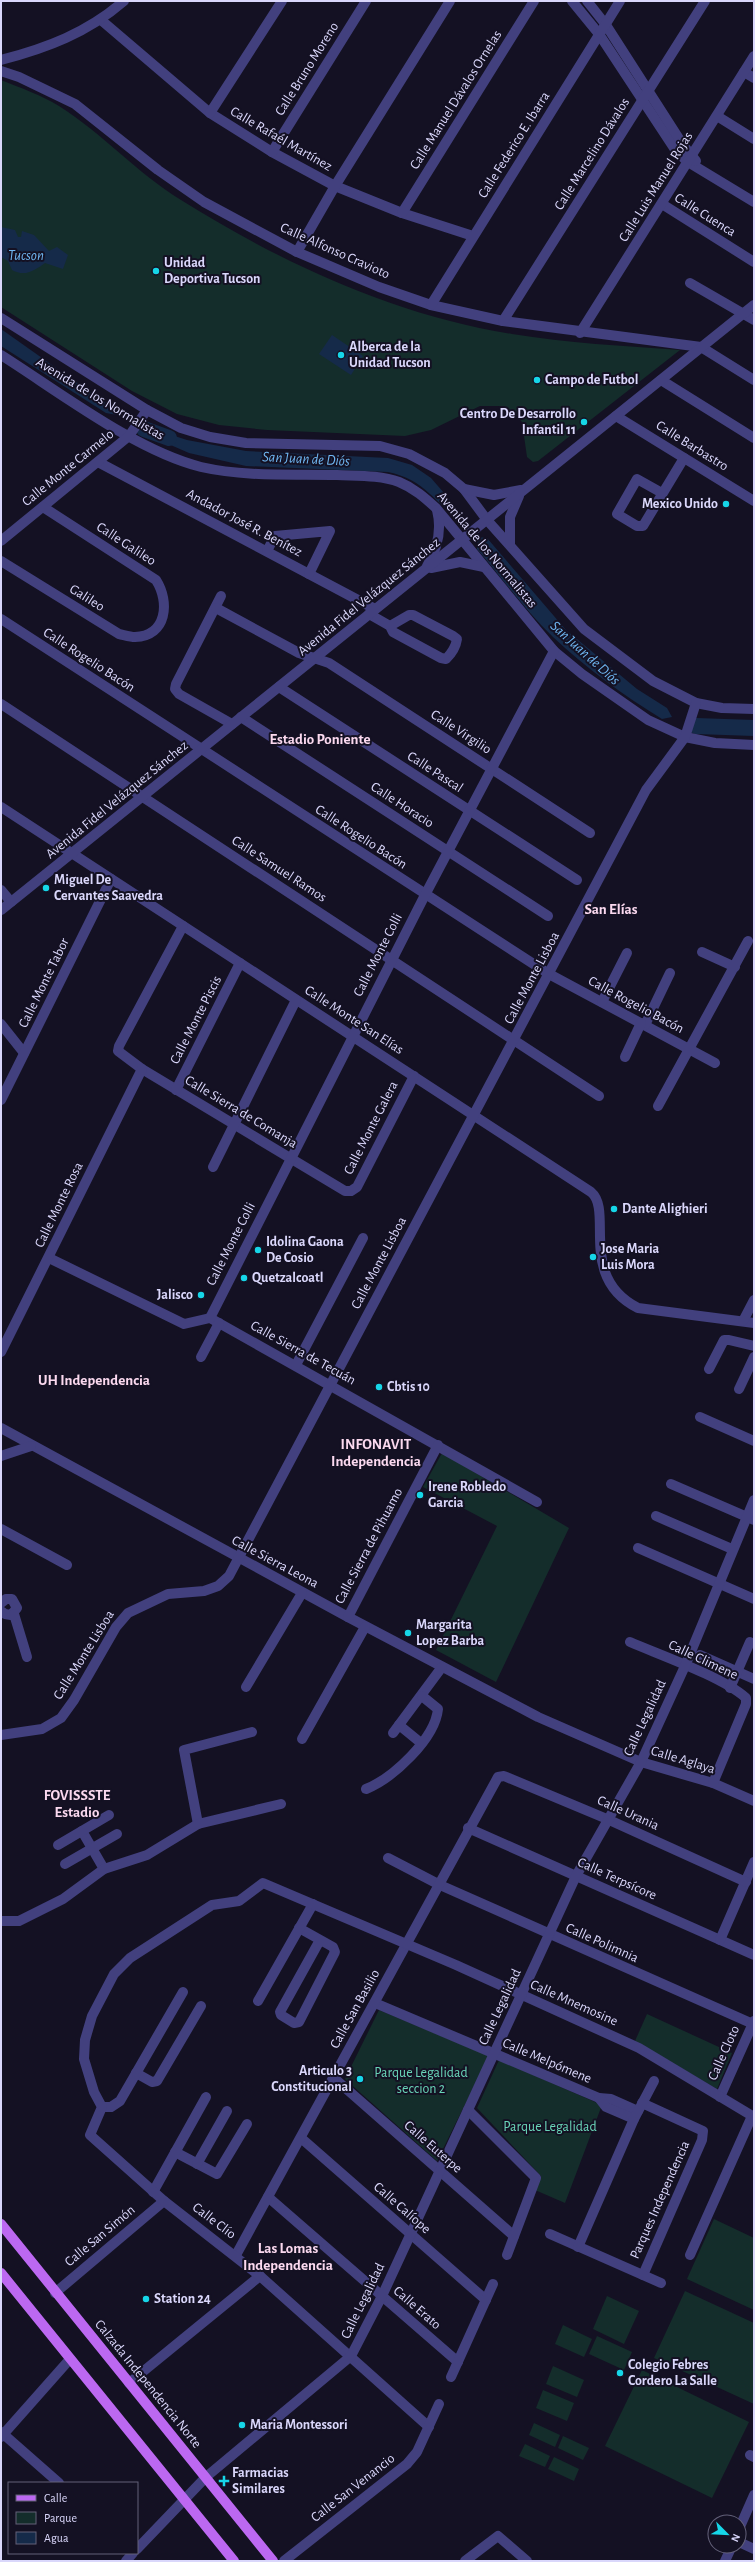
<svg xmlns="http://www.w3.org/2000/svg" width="755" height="2562" viewBox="0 0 755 2562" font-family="'Alegreya Sans',sans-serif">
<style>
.green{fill:#142d2b}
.water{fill:#152a49}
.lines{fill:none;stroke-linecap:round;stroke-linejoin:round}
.river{stroke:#152a49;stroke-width:16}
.minor{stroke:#42407e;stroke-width:10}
.major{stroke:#bc68f1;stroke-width:10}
.poi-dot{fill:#16d6e8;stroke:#141123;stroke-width:1.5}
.labels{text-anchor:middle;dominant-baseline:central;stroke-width:4;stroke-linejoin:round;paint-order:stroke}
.street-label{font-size:14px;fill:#dad7fb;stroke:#141123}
.poi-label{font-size:14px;font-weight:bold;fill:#dad7fb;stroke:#141123;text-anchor:start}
.park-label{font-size:14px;fill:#69d5b8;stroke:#141123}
.water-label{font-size:15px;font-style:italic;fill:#6fb6f1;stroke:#141123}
.neighbourhood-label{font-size:15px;font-weight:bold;fill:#fbd9ef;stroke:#141123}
</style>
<rect width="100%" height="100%" fill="#141123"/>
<g class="green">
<path d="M1 80C21 88 41 95 59 106 102 133 137 173 181 200 282 263 393 315 512 334 567 343 624 346 680 350L538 461 533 462 527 457 522 422 514 413 499 406H480L431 430 405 436 267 430 219 425 177 414 132 391 1 307Z"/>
<path d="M442 1453 569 1528 496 1682 436 1650 497 1526 423 1487Z"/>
<path d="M379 2010 489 2056 437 2161 345 2079Z"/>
<path d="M647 2014 732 2053 717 2089 635 2041Z"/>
<path d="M499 2060 602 2105 565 2203 535 2190 541 2176 477 2108Z"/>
<path d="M714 2219 754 2238V2310L687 2279Z"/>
<path d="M685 2291 754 2323V2404L654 2358Z"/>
<path d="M607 2296 639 2311 624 2344 593 2329Z"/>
<path d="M563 2325 592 2339 584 2357 555 2344Z"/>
<path d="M597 2336 632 2352 624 2370 589 2354Z"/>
<path d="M553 2366 584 2380 577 2397 546 2384Z"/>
<path d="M642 2370 749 2422 712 2498 605 2446Z"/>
<path d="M543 2390 574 2403 567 2421 536 2408Z"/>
<path d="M534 2423 560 2435 555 2447 529 2435Z"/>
<path d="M563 2436 589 2448 583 2460 558 2448Z"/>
<path d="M525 2444 550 2456 545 2467 519 2456Z"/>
<path d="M554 2457 579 2469 574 2481 548 2469Z"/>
</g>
<g class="water">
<path d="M1 227 15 230 18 237H21L22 231 34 235 49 251 57 247 68 255 63 269 45 263C34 271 25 277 12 270L8 261 1 257Z"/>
<path d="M1 329 110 406 117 415 106 413 1 346Z"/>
<path d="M332 335 363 356 351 375 319 354Z"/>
<path d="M153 429 187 440 246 451 388 458 412 465 431 478 451 501 452 511C442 507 438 501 430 494 417 482 406 476 388 472L246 466 189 453 150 436 148 431Z"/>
<path d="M477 537 487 538 566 630 637 689 667 708 672 717 662 719C623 695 586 668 553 637 525 610 502 578 477 549Z"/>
<path d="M707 724H754V734L706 732 700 727Z"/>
</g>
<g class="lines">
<g class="river">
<path d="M144 429 169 438"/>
<path d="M696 726 754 728"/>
</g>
<g class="minor">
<path d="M572 1 599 34 676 151 688 162 754 202"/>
<path d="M587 1 606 25 683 145 696 161"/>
<path d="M101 20 210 113 272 152 335 186 402 213 473 236"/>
<path d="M1 60C47 48 87 33 124 1"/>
<path d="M1 71 19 77 75 104 158 170 204 202 297 252 379 287 431 305 503 321 701 347 754 380"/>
<path d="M744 72 754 78"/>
<path d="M210 113 282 1"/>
<path d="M717 116 754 139"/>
<path d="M272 152 366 1"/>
<path d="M662 204 754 262"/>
<path d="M402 213 534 1"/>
<path d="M297 252 335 186 450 1"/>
<path d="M690 283 754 320"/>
<path d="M431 305 620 1"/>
<path d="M1 318 147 410 181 428 210 437 246 443 380 446 409 454 445 473 464 489 487 520 584 629 653 681 696 703 722 708 754 709"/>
<path d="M503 321 705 1"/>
<path d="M580 333 754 56"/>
<path d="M1 355C58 391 136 451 201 467 245 477 292 474 337 475 357 476 380 475 399 482 414 488 425 498 436 508L554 651 582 674 648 720 685 737 715 743 754 745"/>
<path d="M661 380 754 438"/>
<path d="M616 416 754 501"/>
<path d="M98 462 375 609"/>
<path d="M464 489 494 495 521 490"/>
<path d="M662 493 637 479 617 514 637 526H643L684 458"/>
<path d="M1 541 129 436 147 410"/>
<path d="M510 544V517L519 496"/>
<path d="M267 551 275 536 330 531 309 574"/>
<path d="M1 561 119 634C124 635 130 637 135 637 167 636 170 602 156 580L43 507"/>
<path d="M427 566C438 548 442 530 437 510"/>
<path d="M431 568 460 562 484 567"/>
<path d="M221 596 176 684 175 689 179 694 232 724"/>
<path d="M216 608 299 653 329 663 590 833"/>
<path d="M369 614 390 626 393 632 441 658 446 659C451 654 456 646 457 639L453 636 413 615H409L390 626"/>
<path d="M1 619 549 974 715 1063"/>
<path d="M279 687 577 880"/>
<path d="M1 704 599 1096"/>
<path d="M241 717 548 916"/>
<path d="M1 807 591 1192C614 1211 577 1277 638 1308L754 1323"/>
<path d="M1 890 11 902"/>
<path d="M1 910 754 305"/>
<path d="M183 926 119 1046 118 1051 142 1069 345 1191H351L357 1187 414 1076"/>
<path d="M702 952 735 967"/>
<path d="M602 1002 627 953"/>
<path d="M1 1024 24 1053"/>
<path d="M645 1025 670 973"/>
<path d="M625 1057 641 1023"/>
<path d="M176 1090 240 963"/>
<path d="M1 1100 111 879"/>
<path d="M658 1106 748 941"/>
<path d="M213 1167 296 1000"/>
<path d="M49 1258 184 1324 210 1318 537 1502"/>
<path d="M210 1318 425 895 554 651"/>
<path d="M743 1321 754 1300"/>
<path d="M1 1352 142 1069"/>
<path d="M201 1357 219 1323"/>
<path d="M296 1365 363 1238"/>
<path d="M709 1369 724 1340H729L754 1346"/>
<path d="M739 1389 754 1357"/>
<path d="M700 1417 754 1441"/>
<path d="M1 1428 348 1617 538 1717 641 1762 713 1783 754 1801"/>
<path d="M1 1456 31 1446"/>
<path d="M671 1484 754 1520"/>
<path d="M656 1516 732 1549"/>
<path d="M1 1529 67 1565"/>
<path d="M638 1548 754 1599"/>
<path d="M1 1603 6 1599H12L17 1608 11 1615 5 1614 1 1611"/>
<path d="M14 1614 27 1657"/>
<path d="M348 1617 438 1445"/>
<path d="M630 1642C660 1655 723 1677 746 1698V1704L713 1783"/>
<path d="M700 1655 754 1679"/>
<path d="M246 1687 302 1593"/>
<path d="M730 1688 750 1642"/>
<path d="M399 1725 421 1743"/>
<path d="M393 1733 442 1667"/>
<path d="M1 1735 42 1729 61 1718 74 1700 116 1627 128 1613 168 1594 204 1591 218 1586 229 1576 646 790 685 737 696 703"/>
<path d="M302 1739 365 1627"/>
<path d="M366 1789C393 1778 435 1739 438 1709L422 1696"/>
<path d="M198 1824 184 1750 252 1732"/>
<path d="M468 1828 754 1955"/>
<path d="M82 1831 104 1869"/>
<path d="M58 1845 109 1815"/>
<path d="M388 1858 440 1885 753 2024"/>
<path d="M65 1864 117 1834"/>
<path d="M1 1921H19L63 1899 104 1869 147 1855 198 1824 281 1804"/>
<path d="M299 1928 333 1947 335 1952 299 2022 294 2023 281 2015 280 2012 320 1940"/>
<path d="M720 1940 754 1862"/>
<path d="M258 2001 313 1904"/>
<path d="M375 2003 599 2098 611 2099 638 2111"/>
<path d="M136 2073 152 2082 157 2081 201 2006"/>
<path d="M334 2078 514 2236"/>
<path d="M720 2097 754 2021"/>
<path d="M599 2098 606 2107 634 2119"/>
<path d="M642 2103 703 2131 702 2140 643 2275"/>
<path d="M102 2107H111L120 2101 183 1992"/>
<path d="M468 2110 536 2178 507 2255"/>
<path d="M301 2138 486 2300"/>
<path d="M175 2152 217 2174 247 2124"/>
<path d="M197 2164 227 2111"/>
<path d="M153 2192 206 2097"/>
<path d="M268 2197 458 2362"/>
<path d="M550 2234 661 2283"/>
<path d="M578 2247 634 2119 654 2081"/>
<path d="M236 2255 498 1777 504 1776 607 1819 746 1882"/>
<path d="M690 2255 752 2116"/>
<path d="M55 2293 164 2201"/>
<path d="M451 2377 493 2284"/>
<path d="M129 2383 260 2276"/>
<path d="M429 2427 260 2276 164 2201 90 2135 102 2107 94 2092 84 2059 85 2040 92 2016 114 1974 130 1958 212 1905 239 1901 263 1883 456 1965 639 2048 754 2117"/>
<path d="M1 2432 59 2483"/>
<path d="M1 2437 70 2359"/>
<path d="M750 2455 754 2457"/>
<path d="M739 2529 754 2495"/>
<path d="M739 2542 754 2549"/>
<path d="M137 2549 206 2477 351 2356 382 2296 576 1876 641 1762 685 1666 754 1500"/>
<path d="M126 2561 133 2553"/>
<path d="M284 2561 407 2464 417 2452 439 2404"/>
<path d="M465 2561 498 2536 527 2561"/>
<path d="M725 2561 732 2546"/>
</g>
<g class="major">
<path d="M1 2224 273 2561"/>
<path d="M1 2273 234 2561"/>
</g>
</g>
<g class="poi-dot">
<circle cx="156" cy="271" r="4"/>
<circle cx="341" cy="355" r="4"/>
<circle cx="537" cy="380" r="4"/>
<circle cx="584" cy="422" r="4"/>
<circle cx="726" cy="504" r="4"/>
<circle cx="46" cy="888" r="4"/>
<circle cx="614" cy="1209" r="4"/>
<circle cx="258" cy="1250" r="4"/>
<circle cx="593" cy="1257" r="4"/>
<circle cx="244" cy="1278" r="4"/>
<circle cx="201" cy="1295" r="4"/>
<circle cx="379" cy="1387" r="4"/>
<circle cx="420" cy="1495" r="4"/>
<circle cx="408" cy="1633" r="4"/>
<circle cx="360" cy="2079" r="4"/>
<circle cx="146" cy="2299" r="4"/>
<circle cx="620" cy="2373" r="4"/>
<circle cx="242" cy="2425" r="4"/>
<path d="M222 2475h4v4h4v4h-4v4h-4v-4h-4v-4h4z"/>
</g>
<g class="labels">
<g class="street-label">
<text transform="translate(307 69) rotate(-58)">Calle Bruno Moreno</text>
<text transform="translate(456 100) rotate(-58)">Calle Manuel Dávalos Ornelas</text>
<text transform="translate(281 139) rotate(30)">Calle Rafaél Martínez</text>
<text transform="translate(514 145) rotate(-58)">Calle Federico E. Ibarra</text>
<text transform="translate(592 154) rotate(-58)">Calle Marcelino Dávalos</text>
<text transform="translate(656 187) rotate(-58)">Calle Luis Manuel Rojas</text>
<text transform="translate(705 215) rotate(32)">Calle Cuenca</text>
<text transform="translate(335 251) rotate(24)">Calle Alfonso Cravioto</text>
<text transform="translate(100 399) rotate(31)">Avenida de los Normalistas</text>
<text transform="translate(692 446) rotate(32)">Calle Barbastro</text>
<text transform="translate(68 468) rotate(-39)">Calle Monte Carmelo</text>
<text transform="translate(244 523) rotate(28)">Andador José R. Benítez</text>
<text transform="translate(126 544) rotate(33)">Calle Galileo</text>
<text transform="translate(487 550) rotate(50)">Avenida de los Normalistas</text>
<text transform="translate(369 597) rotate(-39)">Avenida Fidel Velázquez Sánchez</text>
<text transform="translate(87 598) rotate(32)">Galileo</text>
<text transform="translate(89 660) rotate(33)">Calle Rogelio Bacón</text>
<text transform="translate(461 732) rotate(33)">Calle Virgilio</text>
<text transform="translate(435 772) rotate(33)">Calle Pascal</text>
<text transform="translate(117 800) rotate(-39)">Avenida Fidel Velázquez Sánchez</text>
<text transform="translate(402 805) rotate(33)">Calle Horacio</text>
<text transform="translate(361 837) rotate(33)">Calle Rogelio Bacón</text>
<text transform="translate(279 869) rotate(33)">Calle Samuel Ramos</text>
<text transform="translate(378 955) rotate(-63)">Calle Monte Colli</text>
<text transform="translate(532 978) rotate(-62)">Calle Monte Lisboa</text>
<text transform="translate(44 983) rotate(-64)">Calle Monte Tabor</text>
<text transform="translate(636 1005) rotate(28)">Calle Rogelio Bacón</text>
<text transform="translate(196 1020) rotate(-63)">Calle Monte Piscis</text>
<text transform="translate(354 1020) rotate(33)">Calle Monte San Elías</text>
<text transform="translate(241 1112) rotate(31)">Calle Sierra de Comanja</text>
<text transform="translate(371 1128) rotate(-63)">Calle Monte Galera</text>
<text transform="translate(59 1205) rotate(-64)">Calle Monte Rosa</text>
<text transform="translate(231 1244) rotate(-63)">Calle Monte Colli</text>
<text transform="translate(379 1263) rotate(-62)">Calle Monte Lisboa</text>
<text transform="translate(303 1353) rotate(29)">Calle Sierra de Tecuán</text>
<text transform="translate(369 1546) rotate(-62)">Calle Sierra de Pihuamo</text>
<text transform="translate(275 1562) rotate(28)">Calle Sierra Leona</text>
<text transform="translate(84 1655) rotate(-58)">Calle Monte Lisboa</text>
<text transform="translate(703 1660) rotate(25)">Calle Climene</text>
<text transform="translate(645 1718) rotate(-65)">Calle Legalidad</text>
<text transform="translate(683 1760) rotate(17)">Calle Aglaya</text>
<text transform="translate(628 1813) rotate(24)">Calle Urania</text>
<text transform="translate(617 1879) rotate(24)">Calle Terpsícore</text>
<text transform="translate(602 1943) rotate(24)">Calle Polimnia</text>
<text transform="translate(574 2003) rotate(24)">Calle Mnemosine</text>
<text transform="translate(500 2007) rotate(-65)">Calle Legalidad</text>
<text transform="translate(355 2009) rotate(-61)">Calle San Basilio</text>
<text transform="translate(724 2053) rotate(-66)">Calle Cloto</text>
<text transform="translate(547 2061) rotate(23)">Calle Melpómene</text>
<text transform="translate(433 2147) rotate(41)">Calle Euterpe</text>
<text transform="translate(660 2200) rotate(-66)">Parques Independencia</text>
<text transform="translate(402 2208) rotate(41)">Calle Calíope</text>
<text transform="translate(214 2221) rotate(37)">Calle Clío</text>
<text transform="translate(100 2236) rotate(-40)">Calle San Simón</text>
<text transform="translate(363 2301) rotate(-64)">Calle Legalidad</text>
<text transform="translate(417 2308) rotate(41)">Calle Erato</text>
<text transform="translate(148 2384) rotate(51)">Calzada Independencia Norte</text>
<text transform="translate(353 2488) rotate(-38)">Calle San Venancio</text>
</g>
<g class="poi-label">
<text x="164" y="263">Unidad<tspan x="164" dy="16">Deportiva Tucson</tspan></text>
<text x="349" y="347">Alberca de la<tspan x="349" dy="16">Unidad Tucson</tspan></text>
<text x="545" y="380">Campo de Futbol</text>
<text x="576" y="414" text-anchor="end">Centro De Desarrollo<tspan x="576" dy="16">Infantil 11</tspan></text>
<text x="718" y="504" text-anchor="end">Mexico Unido</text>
<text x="54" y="880">Miguel De<tspan x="54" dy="16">Cervantes Saavedra</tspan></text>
<text x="622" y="1209">Dante Alighieri</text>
<text x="266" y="1242">Idolina Gaona<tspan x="266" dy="16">De Cosio</tspan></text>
<text x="601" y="1249">Jose Maria<tspan x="601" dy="16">Luis Mora</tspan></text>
<text x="252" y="1278">Quetzalcoatl</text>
<text x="193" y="1295" text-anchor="end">Jalisco</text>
<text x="387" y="1387">Cbtis 10</text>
<text x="428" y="1487">Irene Robledo<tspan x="428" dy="16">Garcia</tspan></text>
<text x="416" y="1625">Margarita<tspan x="416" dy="16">Lopez Barba</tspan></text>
<text x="352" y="2071" text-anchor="end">Articulo 3<tspan x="352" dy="16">Constitucional</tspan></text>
<text x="154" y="2299">Station 24</text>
<text x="628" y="2365">Colegio Febres<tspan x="628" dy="16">Cordero La Salle</tspan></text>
<text x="250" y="2425">Maria Montessori</text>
<text x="232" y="2473">Farmacias<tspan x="232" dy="16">Similares</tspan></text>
</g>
<g class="park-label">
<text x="421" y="2073">Parque Legalidad<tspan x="421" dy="16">seccion 2</tspan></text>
<text x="550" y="2127">Parque Legalidad</text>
</g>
<g class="water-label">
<text x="26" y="255">Tucson</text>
<text transform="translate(306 459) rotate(3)">San Juan de Diós</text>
<text transform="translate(585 653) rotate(42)">San Juan de Diós</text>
</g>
<g class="neighbourhood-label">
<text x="320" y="739">Estadio Poniente</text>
<text x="611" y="909">San Elías</text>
<text x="94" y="1380">UH Independencia</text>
<text x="376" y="1444">INFONAVIT<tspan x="376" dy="17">Independencia</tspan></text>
<text x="77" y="1795">FOVISSSTE<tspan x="77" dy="17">Estadio</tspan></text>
<text x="288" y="2248">Las Lomas<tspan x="288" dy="17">Independencia</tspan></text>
</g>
</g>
<rect width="755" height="2562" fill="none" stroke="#dad7fb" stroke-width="4"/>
<rect x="8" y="2482" width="130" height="72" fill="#141123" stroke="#636079"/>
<rect x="16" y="2495" width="20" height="6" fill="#bc68f1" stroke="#636079"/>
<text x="44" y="2502" font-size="12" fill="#dad7fb">Calle</text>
<rect x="16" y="2512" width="20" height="12" fill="#142d2b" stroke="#636079"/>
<text x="44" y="2522" font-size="12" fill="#dad7fb">Parque</text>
<rect x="16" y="2532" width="20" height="12" fill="#152a49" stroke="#636079"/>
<text x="44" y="2542" font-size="12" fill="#dad7fb">Agua</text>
<g transform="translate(727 2534) rotate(114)"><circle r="19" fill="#141123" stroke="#636079"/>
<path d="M0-3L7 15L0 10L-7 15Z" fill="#16d6e8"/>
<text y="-6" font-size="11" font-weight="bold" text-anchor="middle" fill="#dad7fb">N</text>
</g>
</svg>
